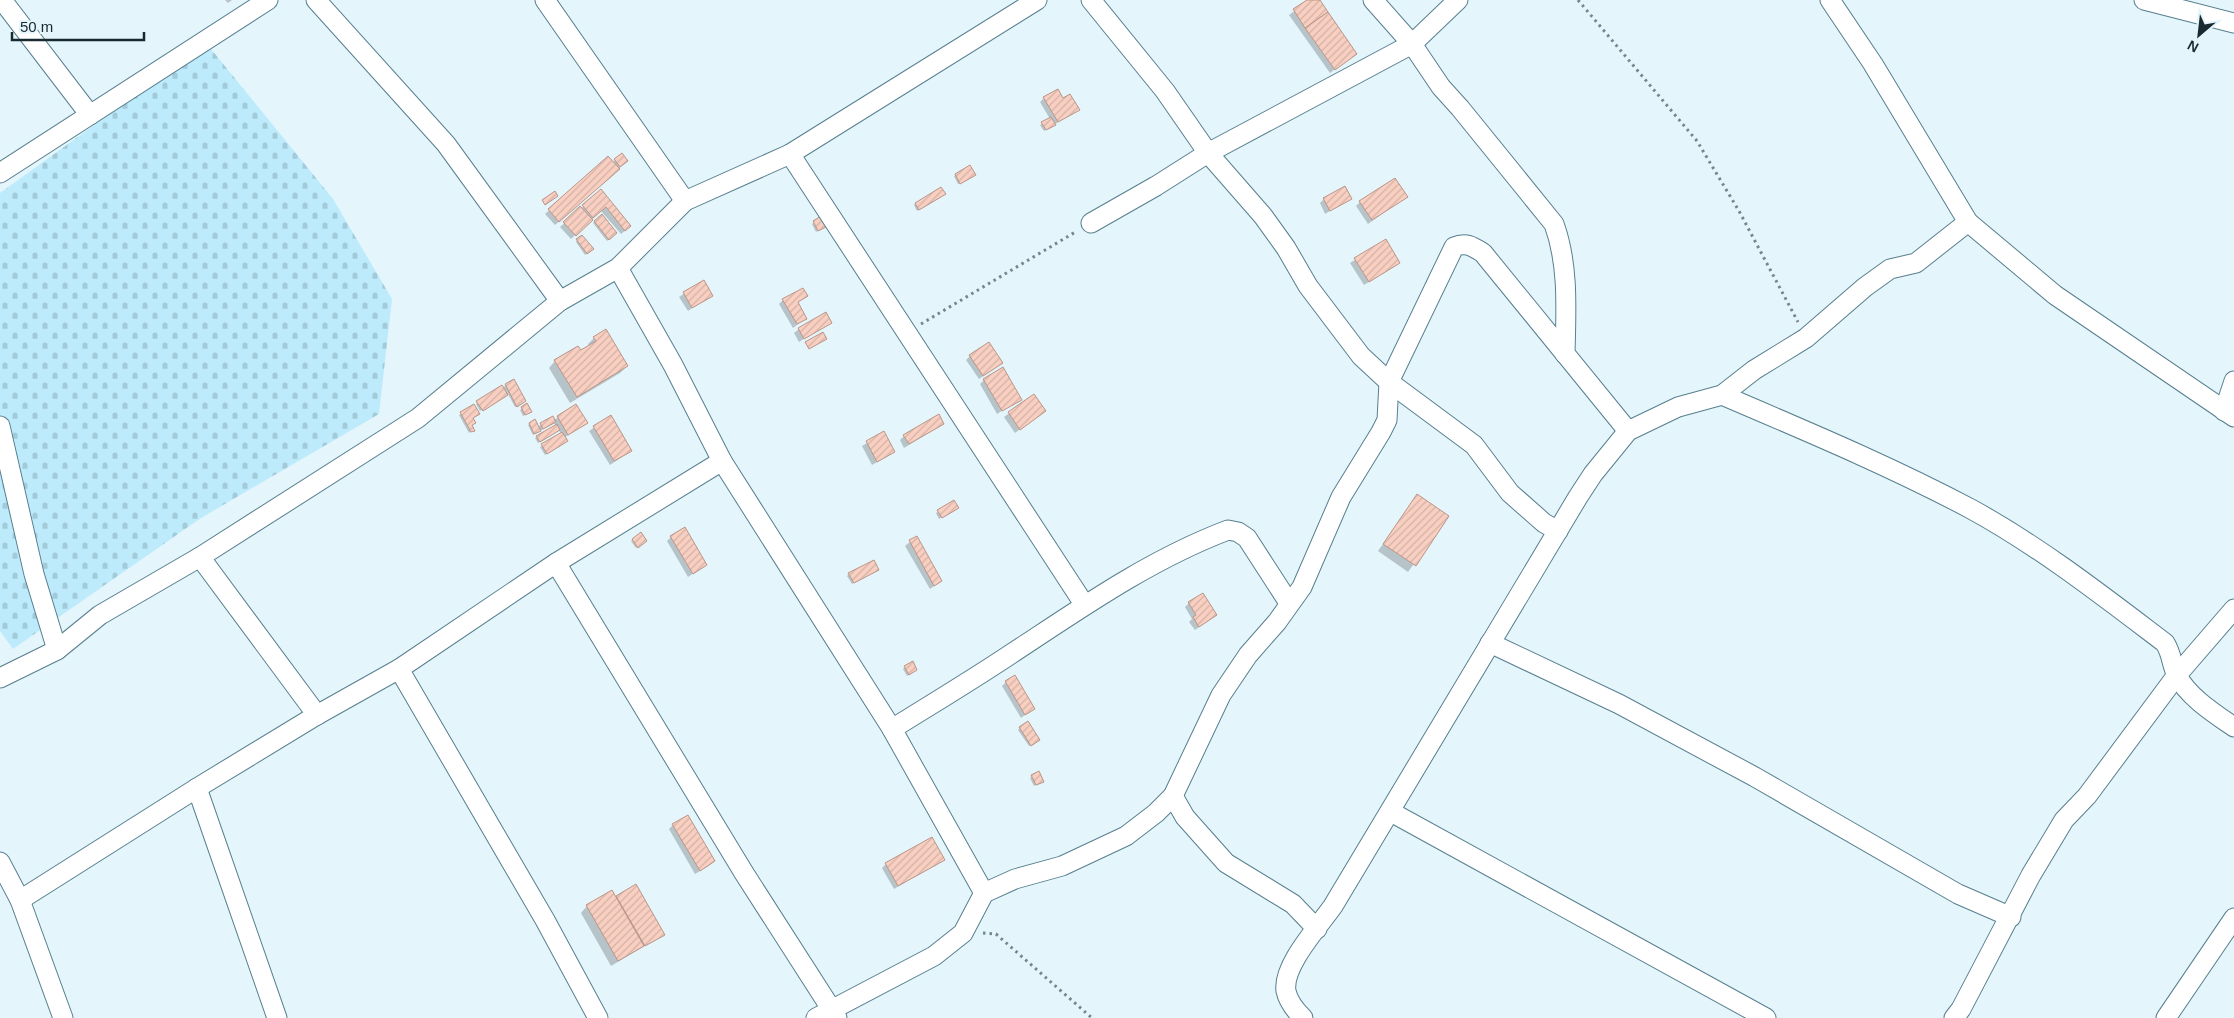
<svg xmlns="http://www.w3.org/2000/svg" width="2234" height="1018" viewBox="0 0 2234 1018" font-family="Helvetica,sans-serif">
<style>
.cemetery{fill:url(#cemetery-stones)}
.shadow{fill:#0003}
.building{fill:url(#building-hatch);stroke:#bb9588}
.lines{fill:none;stroke-linecap:round;stroke-linejoin:round}
.minor-casing{stroke:#577f8e;stroke-width:21}
.path{stroke:#75868d;stroke-width:3;stroke-dasharray:2.5 4;stroke-linecap:butt}
.minor{stroke:#fff;stroke-width:19}
</style>
<defs>
<pattern id="cemetery-stones" width="16" height="16" patternUnits="userSpaceOnUse" patternTransform="scale(1.25)"><rect width="16" height="16" fill="#bdebfc"/><path d="M2 7V4a2 2 0 0 1 4 0v3zM10 15v-3a2 2 0 0 1 4 0v3z" fill="#a2cad8"/></pattern>
<pattern id="building-hatch" width="6" height="6" patternUnits="userSpaceOnUse" patternTransform="scale(1.25)"><rect width="6" height="6" fill="#f8cfc1"/><path d="M-1 1l2-2M0 6l6-6M5 7l2-2" fill="none" stroke="#d4b2a6"/></pattern>
</defs>
<rect width="100%" height="100%" fill="#e4f5fc"/>
<path class="cemetery" d="M211 49 333 199 392 299 379 414 201 518 13 649 0 631V193L136 95Z"/>
<g class="shadow">
<path d="M225 0H232L228 3Z"/>
<path d="M1309 0H1319L1355 54 1330 73 1289 15Z"/>
<path d="M1044 98 1062 100 1078 110 1044 131 1040 125 1050 119 1040 102Z"/>
<path d="M608 158 612 163 615 160 625 163 555 225 545 214Z"/>
<path d="M970 167 973 176 958 184 954 176Z"/>
<path d="M601 191 626 230 621 234 601 211 571 239 560 227Z"/>
<path d="M943 196 917 211 914 205 915 204Z"/>
<path d="M1406 197 1368 224 1356 206 1360 202Z"/>
<path d="M1324 199H1350L1325 214 1320 203Z"/>
<path d="M602 216 616 233 607 241 593 223Z"/>
<path d="M821 217 824 227 816 232 812 224Z"/>
<path d="M577 240 590 251 585 255 576 242Z"/>
<path d="M1385 241 1399 263 1364 285 1350 263Z"/>
<path d="M703 281 711 295 688 311 679 297Z"/>
<path d="M806 296 797 303 806 318 793 328 779 304 783 300Z"/>
<path d="M830 322 799 342 794 333 799 329Z"/>
<path d="M594 338 627 366 620 373 570 403 549 368 555 361 589 347 588 344Z"/>
<path d="M970 356 997 367 979 379 966 360Z"/>
<path d="M984 380 1020 399 997 414 980 384Z"/>
<path d="M514 381 525 401 523 403 515 407 508 394 480 411 476 404 477 402Z"/>
<path d="M1033 396 1044 411 1015 433 1004 417Z"/>
<path d="M473 405 470 426 473 430 469 433 459 415Z"/>
<path d="M527 405 529 413 523 416 520 410Z"/>
<path d="M576 406 586 423 564 438 565 443 545 455 540 447 561 434 559 430 538 443 535 438 537 437 556 426 554 423 533 435 528 425 530 424 538 427 552 417 554 420Z"/>
<path d="M610 417 631 451 610 465 589 431Z"/>
<path d="M943 424 904 448 900 440 904 436Z"/>
<path d="M884 433 894 452 872 465 862 446Z"/>
<path d="M1417 496 1448 517 1408 572 1378 551Z"/>
<path d="M954 501 956 509 939 519 936 513Z"/>
<path d="M671 537 706 565 688 577 667 541Z"/>
<path d="M916 537 941 581 930 589 905 546Z"/>
<path d="M633 540 644 543 636 548 631 541Z"/>
<path d="M876 571 852 584 847 576 849 574Z"/>
<path d="M1189 603 1211 619 1195 630 1189 622 1192 619 1185 607Z"/>
<path d="M905 667 914 671 907 676 903 669Z"/>
<path d="M1006 682 1033 709 1021 718 1002 686Z"/>
<path d="M1020 728 1037 741 1029 746 1018 730Z"/>
<path d="M1032 776 1041 783 1034 786 1030 778Z"/>
<path d="M673 825 714 861 710 865 695 874 669 829Z"/>
<path d="M943 860 894 889 882 868 886 864Z"/>
<path d="M617 897 663 935 611 966 581 913 587 906Z"/>
</g>
<g class="building">
<path d="M1307 0H1320L1328 12 1305 28 1293 9Z"/>
<path d="M1328 12 1357 54 1335 70 1305 28Z"/>
<path d="M1058 89 1063 98 1070 94 1080 110 1058 122 1043 97Z"/>
<path d="M1051 117 1056 125 1046 130 1041 122Z"/>
<path d="M622 153 628 161 620 167 614 159Z"/>
<path d="M608 156 620 169 559 222 548 209Z"/>
<path d="M970 165 976 175 960 184 955 174Z"/>
<path d="M1395 178 1408 197 1372 220 1359 201Z"/>
<path d="M1345 186 1352 199 1330 211 1323 198Z"/>
<path d="M941 187 946 194 919 210 915 203Z"/>
<path d="M601 189 631 226 625 231 606 207 593 218 582 205Z"/>
<path d="M555 191 558 196 545 205 542 200Z"/>
<path d="M580 206 593 220 576 236 563 222Z"/>
<path d="M602 214 617 233 609 240 594 221Z"/>
<path d="M821 216 828 226 818 231 813 221Z"/>
<path d="M582 235 594 249 587 254 576 239Z"/>
<path d="M1386 239 1400 263 1369 282 1354 258Z"/>
<path d="M704 280 713 296 692 308 683 292Z"/>
<path d="M803 288 808 296 798 302 807 319 797 324 782 299Z"/>
<path d="M826 312 832 323 804 339 798 328Z"/>
<path d="M606 329 628 366 577 397 554 360 578 346 581 350 596 341 593 337Z"/>
<path d="M823 332 827 339 809 349 805 342Z"/>
<path d="M989 342 1003 363 983 376 969 355Z"/>
<path d="M1003 367 1022 400 1002 411 983 379Z"/>
<path d="M514 379 526 401 517 407 505 384Z"/>
<path d="M502 385 508 395 483 411 476 401Z"/>
<path d="M1034 394 1046 411 1020 430 1008 412Z"/>
<path d="M527 403 532 412 525 415 521 407Z"/>
<path d="M474 404 480 414 473 418 476 423 472 425 475 431 471 432 460 412Z"/>
<path d="M576 404 588 423 568 435 557 416Z"/>
<path d="M939 414 944 424 909 444 903 435Z"/>
<path d="M611 415 632 451 614 461 593 426Z"/>
<path d="M553 416 556 422 543 429 540 423Z"/>
<path d="M535 419 541 431 534 434 529 423Z"/>
<path d="M557 424 560 430 540 442 536 436Z"/>
<path d="M884 431 895 452 877 462 866 441Z"/>
<path d="M562 432 568 441 547 454 541 444Z"/>
<path d="M1417 494 1449 516 1416 566 1383 544Z"/>
<path d="M954 500 959 508 942 518 937 510Z"/>
<path d="M685 527 707 565 693 574 670 536Z"/>
<path d="M641 532 647 541 638 548 632 539Z"/>
<path d="M917 536 942 581 934 586 909 540Z"/>
<path d="M874 560 879 570 854 583 848 573Z"/>
<path d="M1203 593 1217 615 1199 627 1193 617 1196 615 1188 602Z"/>
<path d="M913 661 917 670 909 675 904 666Z"/>
<path d="M1015 675 1035 709 1025 715 1005 681Z"/>
<path d="M1028 721 1040 740 1031 746 1019 727Z"/>
<path d="M1039 771 1044 782 1036 785 1031 775Z"/>
<path d="M688 815 715 861 700 871 672 824Z"/>
<path d="M932 837 945 860 898 886 885 863Z"/>
<path d="M636 884 665 935 645 946 616 896Z"/>
<path d="M612 890 644 946 618 961 586 905Z"/>
</g>
<g class="lines">
<g class="minor-casing">
<g id="minor">
<path d="M2 0 90 115"/>
<path d="M316 0 446 144 560 301"/>
<path d="M545 0 685 201"/>
<path d="M1091 0 1165 91 1208 153 1263 216 1286 248 1308 286 1361 356 1389 382 1474 445 1510 493 1544 523 1558 531"/>
<path d="M1373 0 1412 44 1441 87 1460 108 1554 224C1569 265 1566 311 1565 354"/>
<path d="M1830 0 1873 64 1968 222 2055 295 2234 417"/>
<path d="M2144 0 2234 23"/>
<path d="M790 154 1084 604"/>
<path d="M0 173 268 0"/>
<path d="M1091 223 1156 186 1208 153 1412 44 1458 0"/>
<path d="M618 268 673 365 722 461 892 729 984 893"/>
<path d="M1722 395C1806 431 1890 466 1971 509 2039 546 2103 596 2165 643 2173 656 2171 665 2177 675 2187 696 2215 714 2234 727"/>
<path d="M2224 411 2234 381"/>
<path d="M0 426 34 574 57 650"/>
<path d="M200 557 317 715"/>
<path d="M556 563 744 873 837 1018"/>
<path d="M1490 643 1619 704 1755 777 1958 894 2011 917"/>
<path d="M399 669 545 920 598 1018"/>
<path d="M0 678 57 650 100 615 200 557 418 418 560 301 618 268 685 201 790 154 1037 0"/>
<path d="M892 729C932 704 972 680 1011 654 1081 608 1149 560 1228 530L1238 532 1247 538 1289 603"/>
<path d="M197 788 277 1018"/>
<path d="M1173 796 1185 817 1226 863 1293 904 1317 929"/>
<path d="M1391 812 1766 1018"/>
<path d="M0 862 20 900 63 1018"/>
<path d="M20 900 197 788 317 715 399 669 556 563 722 461"/>
<path d="M816 1018 934 956 963 933 984 893 1015 879 1062 866 1126 836 1156 813 1173 796 1221 695 1248 655 1277 622 1302 587 1341 497 1381 432 1387 420 1389 382 1454 247C1466 242 1472 246 1483 253L1628 431"/>
<path d="M1303 1018C1296 1011 1288 1001 1286 991 1282 966 1319 926 1333 906L1578 497 1593 474 1628 431 1678 407 1722 395 1754 370 1806 338 1865 287 1890 269 1916 263 1968 222"/>
<path d="M1954 1018 1961 1009 2031 875 2064 820 2087 796 2177 675 2234 609"/>
<path d="M2166 1018 2234 918"/>
</g>
</g>
<g class="path">
<path d="M1578 0 1697 141 1739 211 1798 322"/>
<path d="M921 324 1077 231"/>
<path d="M983 933 996 934 1092 1018"/>
</g>
<use href="#minor" class="minor"/>
</g>
<g transform="translate(2199 35) rotate(208)" stroke="#e4f5fc" stroke-width="4" paint-order="stroke">
<path d="M0-4L9 19L0 12L-9 19Z" fill="#18292f"/>
<text y="-8" font-size="14" font-weight="bold" text-anchor="middle" fill="#18292f">N</text>
</g>
<path d="M12 32v8h132v-8" fill="none" stroke="#18292f" stroke-width="2.5"/>
<text x="20" y="32" font-size="15" fill="#18292f" stroke="#e4f5fc" stroke-width="4" paint-order="stroke">50 m</text>
</svg>
